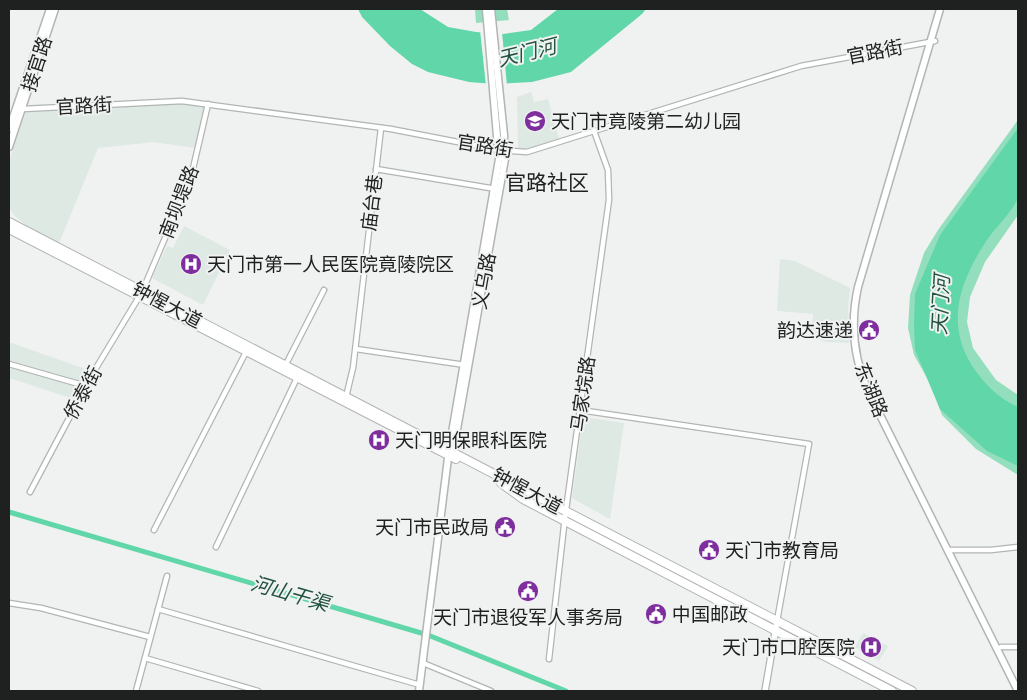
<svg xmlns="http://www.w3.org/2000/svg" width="1027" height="700" viewBox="0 0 1027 700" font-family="Jost,'Noto Sans SC',sans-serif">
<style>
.built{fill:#dee9e4}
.green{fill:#93debd}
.water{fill:#61d6a9}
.pier{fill:#eff2f1}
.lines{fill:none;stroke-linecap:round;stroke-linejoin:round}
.canal{stroke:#61d6a9;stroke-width:5}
.minor-casing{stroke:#b1b5b3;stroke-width:7}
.tertiary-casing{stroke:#b1b5b3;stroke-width:8}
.secondary-casing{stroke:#b1b5b3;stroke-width:9}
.trunk-casing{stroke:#b1b5b3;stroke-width:10}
.minor{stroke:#fff;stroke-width:4.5}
.tertiary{stroke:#fff;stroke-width:5.5}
.secondary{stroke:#fff;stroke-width:6}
.trunk{stroke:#fff;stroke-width:8}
.labels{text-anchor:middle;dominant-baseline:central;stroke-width:4;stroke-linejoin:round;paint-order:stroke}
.street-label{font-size:19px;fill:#1f2020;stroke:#eff2f1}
.poi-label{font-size:19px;fill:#1f2020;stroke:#eff2f1;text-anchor:start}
.water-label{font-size:20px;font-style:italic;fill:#21523f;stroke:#eff2f1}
.quarter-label{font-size:21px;fill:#1f2020;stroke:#eff2f1}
</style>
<rect width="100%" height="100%" fill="#eff2f1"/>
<g class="built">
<path d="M531 92 534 102 548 99 559 139 529 148H518L517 97Z"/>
<path d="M179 104 205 107 196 148 154 142 98 148 59 243 29 228 13 214 9 207V161L26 112Z"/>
<path d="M184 226 230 250 203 305 152 278 167 246 173 248Z"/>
<path d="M780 259 795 261 850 288 848 308 849 343 827 342 811 337 813 314 777 311Z"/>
<path d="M9 342 91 371 77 400 9 378Z"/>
<path d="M583 417 624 423 610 519 572 498Z"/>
<path d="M863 633 888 646 879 661 855 647Z"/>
</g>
<g class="green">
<path d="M475 9H507L509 20 476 23Z"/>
<path d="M1018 120V215L985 262 970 297 967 322 973 348 996 380 1018 395V475L976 449 942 415 930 383 914 355 908 328 910 295 924 253 938 230Z"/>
</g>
<g class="water">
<path d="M358 9H420L448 27 476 32 503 34 531 30 558 9H646L642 14 571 72 532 82 494 84 469 82 428 72 412 64 390 46 362 17Z"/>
<path d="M1018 128C1018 141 1021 192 1017 200 1010 215 996 226 987 240 961 279 945 321 971 364 983 383 998 398 1018 407V466L987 451 940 409 915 350 914 325 915 294 940 235Z"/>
</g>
<path class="pier" d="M480 30 502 32 507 86H486Z"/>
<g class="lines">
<path class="canal" d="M9 512 428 635 566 691"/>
<g class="minor-casing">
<g id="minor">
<path d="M23 109 182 101 391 129 499 150 527 152 801 66 935 41"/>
<path d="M376 169 496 189"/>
<path d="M356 349 465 365"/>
<path d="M9 364 86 386"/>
<path d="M285 366 324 290"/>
<path d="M346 397 353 368 381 128"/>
<path d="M580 410 809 444 777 621"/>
<path d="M30 492 93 373 142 292 191 177 208 104"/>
<path d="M154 530 246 352"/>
<path d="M216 547 297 378"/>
<path d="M947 550H991L1018 547"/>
<path d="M9 603 41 608 150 637"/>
<path d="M158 609 420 685"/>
<path d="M1001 647H1018"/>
<path d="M145 658 258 691"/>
<path d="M549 659 565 517 609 200 608 170 594 131"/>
<path d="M423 663 491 691"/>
<path d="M136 691 167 576"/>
</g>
</g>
<g class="tertiary-casing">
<path id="tertiary" d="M765 691 777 621"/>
</g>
<g class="secondary-casing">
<g id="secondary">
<path d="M940 9 858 287C850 323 854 360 869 393L1018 691"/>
<path d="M9 129 50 9"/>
<path d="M9 147 55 9"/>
<path d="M451 455 453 452 505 159 504 135 491 9"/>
<path d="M419 691 449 450 499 159 486 9"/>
</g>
</g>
<g class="trunk-casing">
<g id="trunk">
<path d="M9 222 912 691"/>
<path d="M9 229 456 459"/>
<path d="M501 483 523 499 565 521 892 691"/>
</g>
</g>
<use href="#minor" class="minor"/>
<use href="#tertiary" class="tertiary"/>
<use href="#secondary" class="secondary"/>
<use href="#trunk" class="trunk"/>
</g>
<defs>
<g id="school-disc" transform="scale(1.125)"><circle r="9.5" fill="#7f2e9e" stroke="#eff2f1"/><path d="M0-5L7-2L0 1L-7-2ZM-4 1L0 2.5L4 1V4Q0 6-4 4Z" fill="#fff"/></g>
<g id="hospital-disc" transform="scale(1.125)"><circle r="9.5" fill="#7f2e9e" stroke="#eff2f1"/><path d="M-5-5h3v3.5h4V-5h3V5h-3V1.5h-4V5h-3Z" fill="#fff"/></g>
<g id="civic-disc" transform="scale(1.125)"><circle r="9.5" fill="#7f2e9e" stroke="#eff2f1"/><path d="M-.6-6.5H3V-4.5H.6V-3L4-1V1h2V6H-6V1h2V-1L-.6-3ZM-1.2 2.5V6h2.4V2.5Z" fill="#fff"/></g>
</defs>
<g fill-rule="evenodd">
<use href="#school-disc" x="535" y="121"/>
<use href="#hospital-disc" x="191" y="264"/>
<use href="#civic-disc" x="869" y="330"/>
<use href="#hospital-disc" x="379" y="440"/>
<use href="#civic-disc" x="505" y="527"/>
<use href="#civic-disc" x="709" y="550"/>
<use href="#civic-disc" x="528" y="591"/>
<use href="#civic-disc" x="656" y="614"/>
<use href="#hospital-disc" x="871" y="647"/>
</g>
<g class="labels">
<g class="street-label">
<text transform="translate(875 52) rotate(-11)">官路街</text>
<text transform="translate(37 64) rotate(-72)">接官路</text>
<text transform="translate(84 106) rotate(-3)">官路街</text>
<text transform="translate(485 146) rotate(9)">官路街</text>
<text transform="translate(179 202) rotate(-69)">南坝堤路</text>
<text transform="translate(372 203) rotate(-83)">庙台巷</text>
<text transform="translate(484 281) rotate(-80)">义乌路</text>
<text transform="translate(167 305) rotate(28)">钟惺大道</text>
<text transform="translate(871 390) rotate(68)">东湖路</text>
<text transform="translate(83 393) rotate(-61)">侨泰街</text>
<text transform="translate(583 394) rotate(-82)">马家垸路</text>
<text transform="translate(527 491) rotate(28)">钟惺大道</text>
</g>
<g class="poi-label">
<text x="551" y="121">天门市竟陵第二幼儿园</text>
<text x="207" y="264">天门市第一人民医院竟陵院区</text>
<text x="853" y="330" text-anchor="end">韵达速递</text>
<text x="395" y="440">天门明保眼科医院</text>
<text x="489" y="527" text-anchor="end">天门市民政局</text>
<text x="725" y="550">天门市教育局</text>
<text x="672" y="614">中国邮政</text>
<text x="528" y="617" text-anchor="middle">天门市退役军人事务局</text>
<text x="855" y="647" text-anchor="end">天门市口腔医院</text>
</g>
<g class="water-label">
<text transform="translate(527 53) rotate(-14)">天门河</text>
<text transform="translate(941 305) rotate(-87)">天门河</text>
<text transform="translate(290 594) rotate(16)">河山干渠</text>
</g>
<g class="quarter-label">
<text x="547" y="183">官路社区</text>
</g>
</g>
<rect width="1027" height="700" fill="none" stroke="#1f2020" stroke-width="20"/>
</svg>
